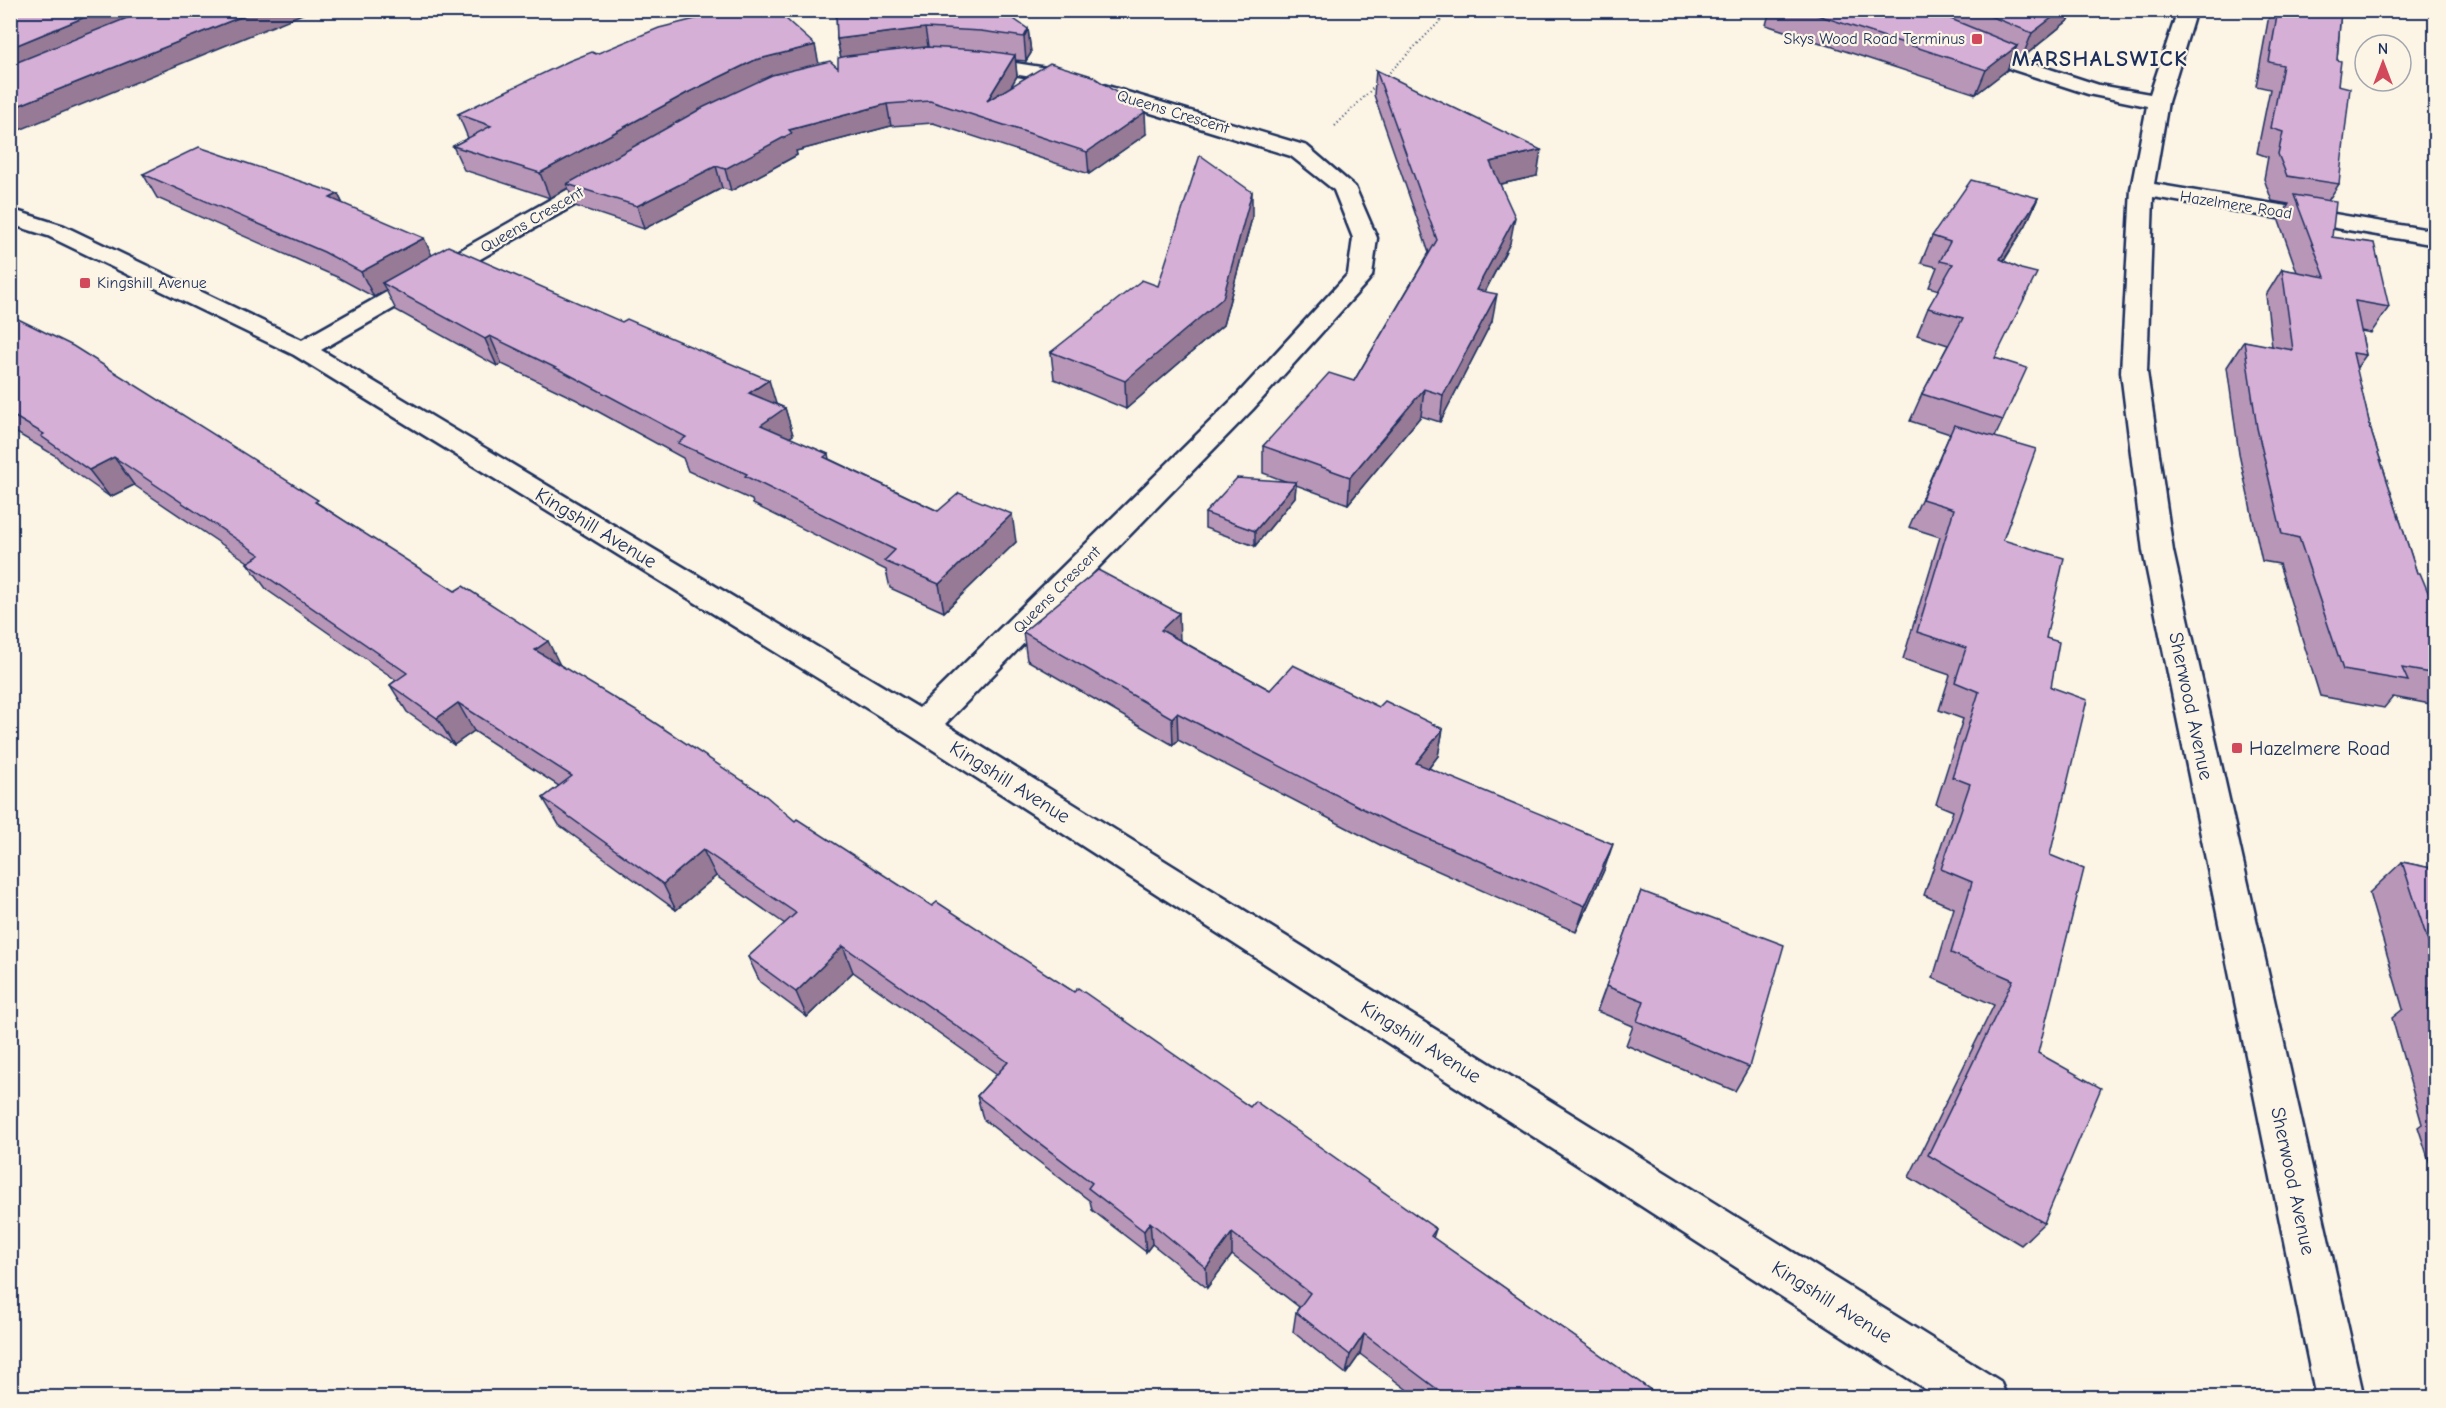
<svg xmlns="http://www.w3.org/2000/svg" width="2446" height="1408" viewBox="0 0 2446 1408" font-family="'Comic Neue',sans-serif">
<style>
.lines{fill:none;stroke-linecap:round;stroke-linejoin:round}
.street-casing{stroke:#1b2f5e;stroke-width:5}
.path{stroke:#1b2f5e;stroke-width:2;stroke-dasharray:1 3;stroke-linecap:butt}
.street{fill:#fcf5e5;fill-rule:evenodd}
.wall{fill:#b896b8;stroke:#1b2f5e;stroke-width:1.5}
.shaded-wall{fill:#967a96;stroke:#1b2f5e;stroke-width:1.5}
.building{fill:#d6afd6;stroke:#1b2f5e;stroke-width:1.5}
.poi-dot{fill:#d1495b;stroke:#fcf5e5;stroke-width:2}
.labels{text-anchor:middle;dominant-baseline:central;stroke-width:4.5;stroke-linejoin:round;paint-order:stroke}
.far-poi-label{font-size:16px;fill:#1b2f5e;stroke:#fcf5e5;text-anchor:end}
.far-street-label{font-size:16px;fill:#1b2f5e;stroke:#fcf5e5}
.street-label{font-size:20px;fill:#1b2f5e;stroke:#fcf5e5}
.poi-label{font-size:20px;fill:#1b2f5e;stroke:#fcf5e5;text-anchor:start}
.far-district-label{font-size:22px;font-weight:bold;letter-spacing:1.5px;fill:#1b2f5e;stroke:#fcf5e5}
</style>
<rect width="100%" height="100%" fill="#fcf5e5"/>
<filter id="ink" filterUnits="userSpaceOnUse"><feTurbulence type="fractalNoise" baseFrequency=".0167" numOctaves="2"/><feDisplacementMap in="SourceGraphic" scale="12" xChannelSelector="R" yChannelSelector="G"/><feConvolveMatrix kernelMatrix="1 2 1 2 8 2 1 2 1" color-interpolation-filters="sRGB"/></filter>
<g filter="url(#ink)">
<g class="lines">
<g class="street-casing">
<g id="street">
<path d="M1875 10H1901L2025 61 2099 85 2150 94 2178 10H2196L2168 102 2154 184 2436 231V245L2153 197 2147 372 2173 551 2364 1398H2316L2143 551 2121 372 2131 189 2147 106 2088 94 2011 69 1877 14Z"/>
<path d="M972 56 1047 68 1307 146 1355 187 1377 238 1372 276 1368 281 1253 409 945 724 2000 1381 2007 1398H1939L910 735 294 355 48 236 10 224V209L64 226 302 340 604 169 612 167 620 169 623 174 620 179 321 350 919 708 1235 397 1348 274 1353 238 1334 190 1291 156 1037 78 965 66 962 62 965 58Z"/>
</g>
</g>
<g class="path">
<path d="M1384 78 1451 10"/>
<path d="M1335 126 1376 85"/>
</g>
<use href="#street" class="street"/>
</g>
<g class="wall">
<path d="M836 10 1028 29 1031 53 1026 61 1015 60 1017 76 1011 86 1146 134 1089 174 933 123 891 126 796 151 797 155 731 191 722 188 644 229 575 206 568 188 550 198 464 170 453 146 468 138 458 114 596 54 818 63 838 68 841 58 837 39Z"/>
<path d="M1770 10H2081L2022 58 2014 54 2007 70 1976 94 1766 25Z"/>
<path d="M2270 10H2341L2337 60 2338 85 2339 184 2328 201 2332 237 2389 307 2371 333 2361 331 2366 355 2356 369 2372 434 2417 573 2436 611V705L2393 697 2384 708 2320 696 2279 564 2262 561 2239 454 2227 367 2244 341 2272 347 2266 295 2282 269 2297 272 2279 221 2289 204 2272 201 2264 179 2268 157 2257 153 2270 89 2256 86Z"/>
<path d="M1376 70 1537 176 1500 184 1510 243 1485 292 1492 321 1440 422 1421 416 1348 504 1296 485 1295 497 1255 546 1205 528V513L1285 481 1263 473V446L1354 381 1429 253 1374 95Z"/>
<path d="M143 174 338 194 343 204 432 255 785 408 793 435 789 438 828 454 829 459 938 511 1016 542 944 612 890 588 886 570 753 504 752 500 688 471 683 458 577 400 502 364 497 366 396 310 386 290 374 297 337 277 157 198Z"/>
<path d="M2038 198 2026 225 2004 261 1995 358 2003 420 1995 437 2003 540 2046 638 2051 687 2050 855 2038 1053 2044 1223 2021 1245 1909 1177 1994 1005 1933 978 1954 908 1924 895 1953 811 1936 804 1963 719 1939 710 1950 675 1903 659 1940 537 1909 527 1950 434 1910 421 1922 394 1948 345 1917 335 1928 308 1939 290 1929 287 1937 267 1921 263 1932 236Z"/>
<path d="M1252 218 1223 325 1126 409 1054 379 1051 352 1158 286Z"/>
<path d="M10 315 322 506 560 665 795 821 932 906 1074 992 1250 1107 1436 1229 1433 1238 1662 1398H1418L1360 1354 1346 1374 1293 1332 1296 1312 1299 1307 1232 1255 1207 1288 1152 1244 1146 1252 1092 1210 1090 1201 983 1119 977 1096 997 1074 853 972 807 1017 760 982 748 957 785 924 716 876 676 910 559 825 543 798 559 786 474 731 454 745 407 712 390 685 396 680 267 590 247 563 248 562 134 485 110 497 62 463 56 456 10 429Z"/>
<path d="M1023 632 1180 640 1270 690 1379 707 1443 729 1438 756 1429 768 1604 870 1576 932 1384 847 1178 740 1173 745 1027 660Z"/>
<path d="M2402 862 2436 869V1182L2418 1127 2422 1124 2392 1018 2403 1009 2369 893Z"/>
<path d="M1641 891 1749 1067 1735 1091 1626 1045 1633 1026 1597 1011Z"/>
</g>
<g class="shaded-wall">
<path d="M102 10H157L10 71V48Z"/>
<path d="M258 10H312L10 134V109Z"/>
<path d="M2062 10H2081L2022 58 2032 33Z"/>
<path d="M925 28 929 52 842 63 837 39Z"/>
<path d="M1028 29 1031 53 1026 61 1024 37Z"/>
<path d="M815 45 820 69 567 184 568 188 550 198 540 173 687 93 755 60Z"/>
<path d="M2017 46 2007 70 1976 94 1986 70Z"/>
<path d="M1015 55 1017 76 991 121 987 101Z"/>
<path d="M887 104 891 126 796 151 797 155 731 191 725 169 789 130Z"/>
<path d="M1145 112 1146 134 1089 174 1087 152Z"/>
<path d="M1541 150 1537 176 1487 187 1490 162Z"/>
<path d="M716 166 722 188 644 229 637 206Z"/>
<path d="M1252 192V218L1223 325 1126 409 1125 381Z"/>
<path d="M338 194 350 219 330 198Z"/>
<path d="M2038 198 2026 225 1988 285 2000 259Z"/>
<path d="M1515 217 1510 243 1472 316 1476 290Z"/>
<path d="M424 238 435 262 382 283 386 290 374 297 361 272Z"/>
<path d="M1497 294 1492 321 1440 422 1443 395Z"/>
<path d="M490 336 502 364 497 366 485 339Z"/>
<path d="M769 380 777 407 749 393Z"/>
<path d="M1424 389 1421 416 1348 504 1350 477Z"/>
<path d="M785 408 793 435 769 453 761 425Z"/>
<path d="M114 457 134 485 110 497 89 470Z"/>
<path d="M1296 482 1295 497 1255 546V531Z"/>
<path d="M1012 514 1016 542 944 612 939 584Z"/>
<path d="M1179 613 1180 641 1161 630Z"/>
<path d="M548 641 562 669 535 650Z"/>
<path d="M458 703 474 731 454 745 437 718Z"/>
<path d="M1177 713 1178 740 1173 745 1172 718Z"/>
<path d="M1443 729 1438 756 1412 790 1416 763Z"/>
<path d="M1613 844 1604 870 1576 932 1585 906Z"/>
<path d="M703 850 716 876 676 910 663 884Z"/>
<path d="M843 946 853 972 807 1017 796 992Z"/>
<path d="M1150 1222 1152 1244 1146 1252 1144 1231Z"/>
<path d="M1232 1233V1255L1207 1288 1206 1268Z"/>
<path d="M1364 1334 1360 1354 1346 1374 1350 1355Z"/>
</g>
<g class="building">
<path d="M10 10H102L10 48Z"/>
<path d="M147 10H258L10 109V65Z"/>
<path d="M731 10H776L815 45 755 60 687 93 540 173 453 146 491 126 458 114 569 61 592 52 596 54 659 28Z"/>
<path d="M836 10H1001L1028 29 1024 37 981 31 925 28 837 39Z"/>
<path d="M1802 10H1929L2017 46 1986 70Z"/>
<path d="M1975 10H2062L2032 33Z"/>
<path d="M2278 10H2341L2337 60 2341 61 2338 85 2350 88 2339 184 2287 176 2278 154 2283 132 2271 128 2283 65 2269 62Z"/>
<path d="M926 47 981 50 1015 55 987 101 1050 63 1092 76 1145 112 1087 152 930 101 887 104 789 130 792 133 725 169 716 166 637 206 567 184 704 107 772 75 830 61 838 68V58L847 56Z"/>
<path d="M1376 70 1541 150 1490 162 1515 217 1476 290 1497 294 1443 395 1424 389 1350 477 1263 446 1329 373 1354 381 1437 240Z"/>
<path d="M199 147 338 194 330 198 424 238 361 272 324 252 143 174Z"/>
<path d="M1200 155 1252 192 1223 298 1125 381 1051 352 1142 280 1158 286Z"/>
<path d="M1971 180 2038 198 2000 259 2021 269 2037 273 1995 358 2027 368 2003 420 1922 394 1963 318 1928 308 1953 264 1940 261 1950 242 1932 236Z"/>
<path d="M2294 195 2336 202 2332 237 2374 243 2389 307 2355 301 2366 355 2353 353 2372 434 2417 573H2420L2436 611V674L2402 668 2408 681 2343 670 2299 538 2282 534 2257 428 2244 341 2293 350 2282 269 2325 277Z"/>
<path d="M448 246 622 322 627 319 769 380 749 393 785 408 761 425 828 454 824 457 938 511 959 493 1012 514 939 584 884 561 895 550 745 476 747 474 678 443 686 437 566 373 490 336 485 339 382 283Z"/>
<path d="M10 315 73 346 318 500 315 502 455 591 463 586 548 641 535 650 646 717 766 796 795 821 797 819 932 906 937 902 1074 992 1078 988 1250 1107 1255 1101 1436 1229 1431 1236 1662 1398H1449L1364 1334 1350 1355 1296 1312 1310 1293 1232 1233 1206 1268 1150 1222 1144 1231 1088 1188 1092 1183 977 1096 1008 1062 843 946 796 992 748 957 796 913 703 850 663 884 543 798 572 776 458 703 437 718 390 685 407 673 247 563 260 555 114 457 89 470 41 436 44 434 10 414Z"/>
<path d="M1954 425 2036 449 2003 540 2064 558 2046 638 2059 642 2051 687 2087 700 2050 855 2084 869 2038 1053 2101 1088 2044 1223 1928 1155 2013 980 1951 953 1972 882 1941 869 1970 784 1952 777 1979 692 1955 682 1966 648 1917 632 1954 509 1922 499Z"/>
<path d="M1237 478 1296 482 1255 531 1205 513Z"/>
<path d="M1098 570 1179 613 1161 630 1270 690 1293 665 1379 707 1385 701 1443 729 1416 763 1613 844 1585 906 1387 821 1177 713 1172 718 1023 632Z"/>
<path d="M2402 862 2436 869V966Z"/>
<path d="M1641 891 1784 945 1749 1067 1637 1021 1644 1001 1606 986Z"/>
<path d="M2428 988 2436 990V1011Z"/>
</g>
</g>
<g class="poi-dot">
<rect x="1971" y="33" width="12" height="12" rx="3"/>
<rect x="79" y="277" width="12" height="12" rx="3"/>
<rect x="2231" y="742" width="12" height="12" rx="3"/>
</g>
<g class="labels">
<g class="far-poi-label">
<text x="1965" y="39">Skys Wood Road Terminus</text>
<text x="97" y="283" text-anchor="start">Kingshill Avenue</text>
</g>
<g class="far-street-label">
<text transform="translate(1173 112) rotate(17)">Queens Crescent</text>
<text transform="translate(2236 205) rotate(9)">Hazelmere Road</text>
<text transform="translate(532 220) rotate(-30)">Queens Crescent</text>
<text transform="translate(1057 590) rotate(-45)">Queens Crescent</text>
</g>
<g class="street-label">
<text transform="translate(596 528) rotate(31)">Kingshill Avenue</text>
<text transform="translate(2191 706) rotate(78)">Sherwood Avenue</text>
<text transform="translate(1010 782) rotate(32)">Kingshill Avenue</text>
<text transform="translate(1421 1042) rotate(32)">Kingshill Avenue</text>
<text transform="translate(2293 1181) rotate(78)">Sherwood Avenue</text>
<text transform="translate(1832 1302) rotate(32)">Kingshill Avenue</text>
</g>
<g class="poi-label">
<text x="2249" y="748">Hazelmere Road</text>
</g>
<g class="far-district-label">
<text x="2100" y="59">MARSHALSWICK</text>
</g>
</g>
<rect width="2446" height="1408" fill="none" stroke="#fcf5e5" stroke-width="36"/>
<rect x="18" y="18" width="2410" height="1372" fill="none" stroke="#1b2f5e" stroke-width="2" filter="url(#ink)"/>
<g transform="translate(2383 63)"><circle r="28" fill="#fcf5e5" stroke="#a2a6af" stroke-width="1.5"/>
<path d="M0-4.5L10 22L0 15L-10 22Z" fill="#d1495b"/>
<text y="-9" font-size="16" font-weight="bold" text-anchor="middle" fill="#1b2f5e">N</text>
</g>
</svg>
